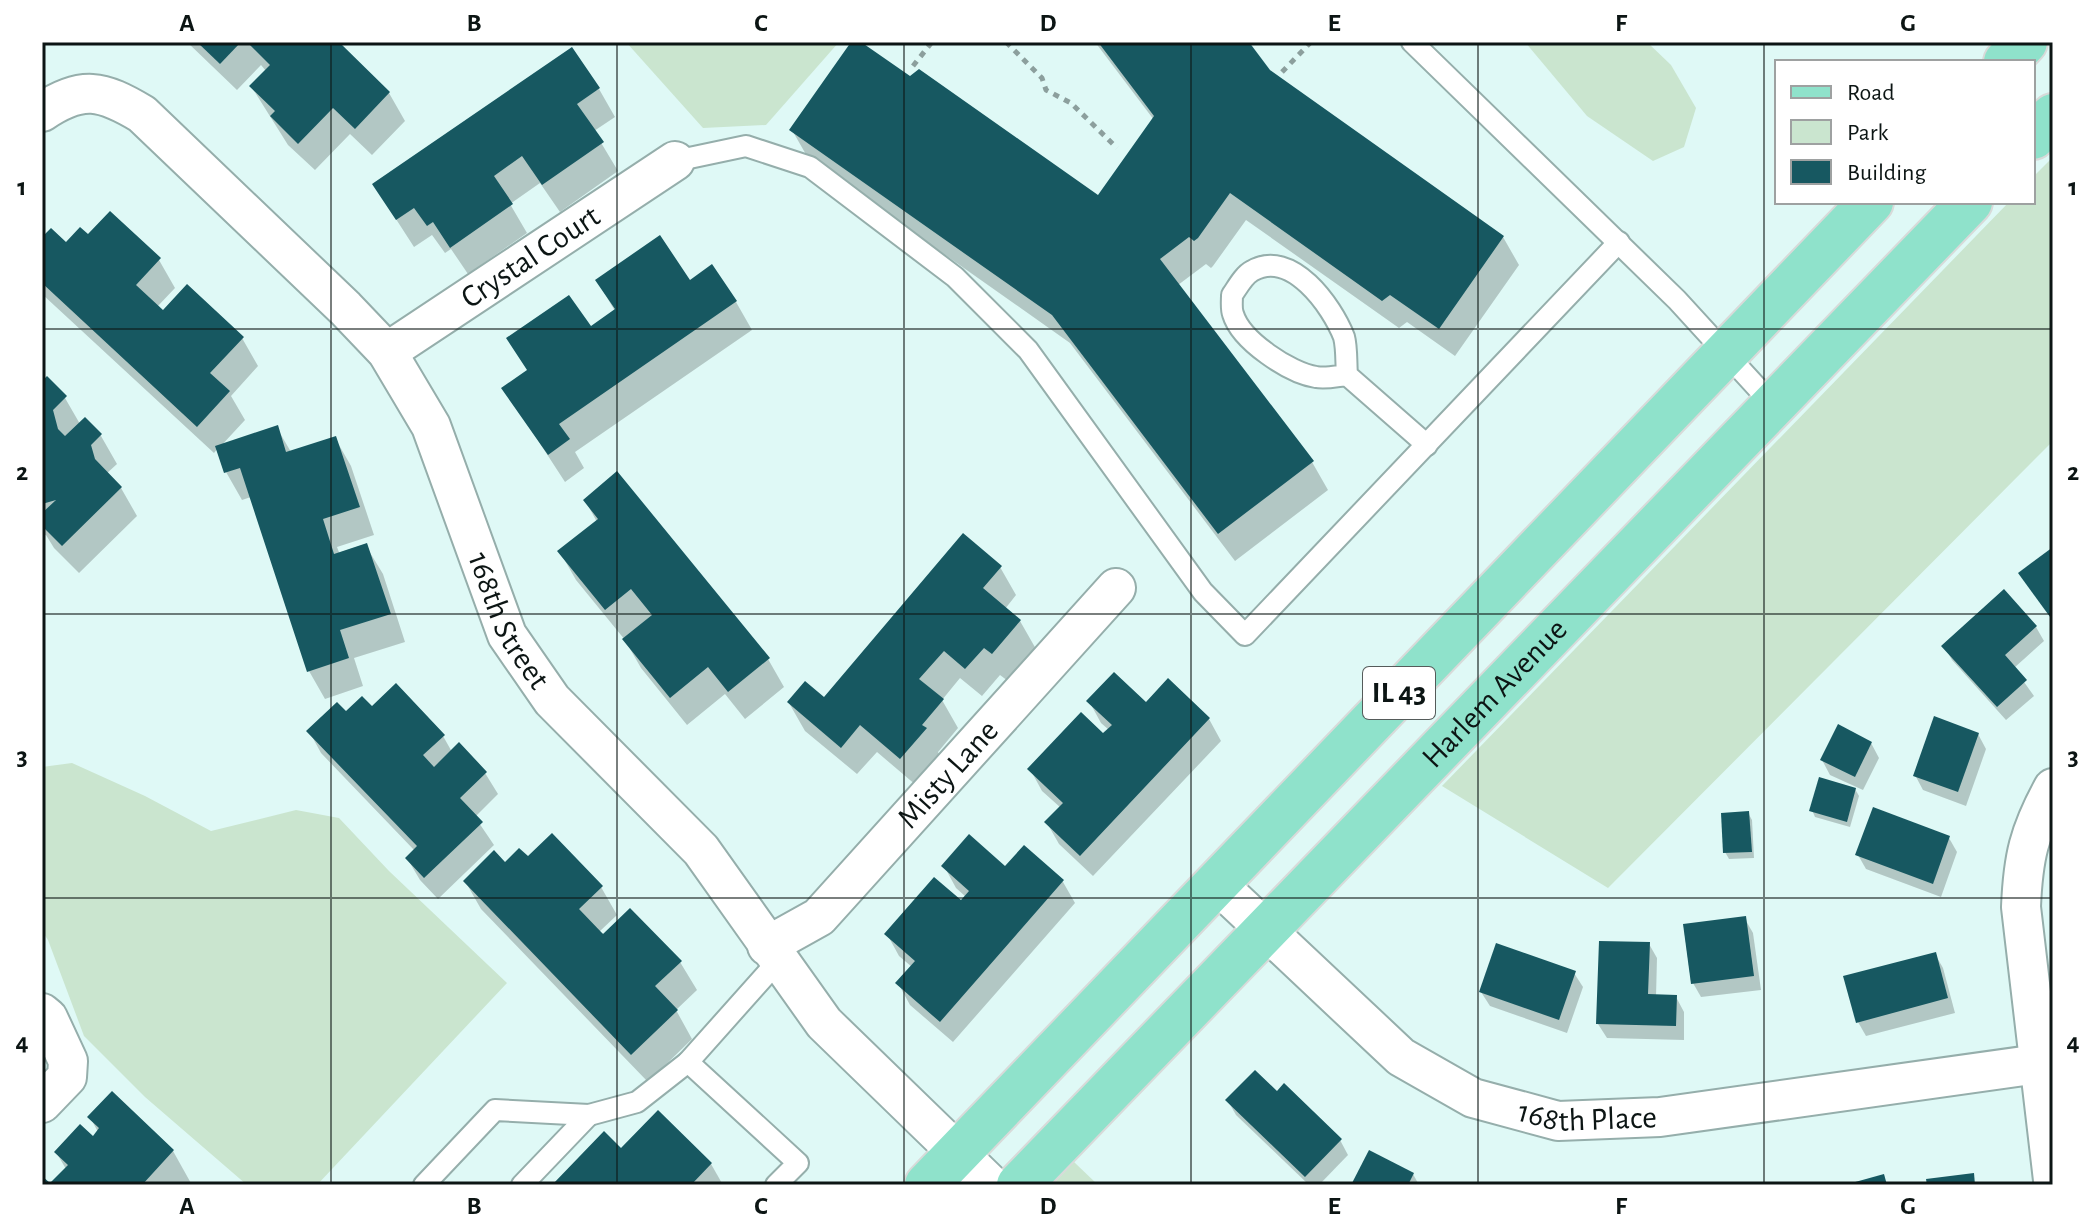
<svg xmlns="http://www.w3.org/2000/svg" width="2095" height="1227" viewBox="0 0 2095 1227" font-family="'Alegreya Sans',sans-serif">
<style>
.green{fill:#cae5cf}
.shadow{fill:#0003}
.building{fill:#175861}
.lines{fill:none;stroke-linecap:round;stroke-linejoin:round}
.service-casing{stroke:#95aeab;stroke-width:24}
.minor-casing{stroke:#95aeab;stroke-width:42}
.primary-casing{stroke:#d8dad9;stroke-width:48}
.path{stroke:#8c9f9d;stroke-width:5;stroke-dasharray:6 6;stroke-linecap:butt}
.service{stroke:#fff;stroke-width:20}
.minor{stroke:#fff;stroke-width:38}
.primary{stroke:#8fe2cb;stroke-width:44}
.grid{fill:none;stroke:#0c1514;stroke-width:2;stroke-opacity:0.55}
.labels{text-anchor:middle;dominant-baseline:central;stroke-width:8;stroke-linejoin:round;paint-order:stroke}
.shield{fill:#fff;stroke:#555b5a;stroke-width:2}
.shield-label{font-size:30px;font-weight:bold;fill:#0c1514}
.street-label{font-size:32px;fill:#0c1514;stroke:#fff}
.neatline{fill:none;stroke:#0c1514;stroke-width:3}
.grid-label{font-size:26px;text-anchor:middle;font-weight:bold;fill:#0c1514}
</style>
<rect width="100%" height="100%" fill="#dff9f6"/>
<g class="green">
<path d="M626 42H839L766 125 703 128Z"/>
<path d="M1525 42H1647L1671 65 1696 108 1684 147 1653 161 1587 116Z"/>
<path d="M2053 157V441L1608 888 1442 786 2009 202H2033V177Z"/>
<path d="M72 763 145 796 211 831 296 810 339 818 389 871 507 983 317 1185H247L145 1097 84 1036 48 940 42 931V767Z"/>
<path d="M1074 1162 1098 1185H1052Z"/>
</g>
<g class="shadow">
<path d="M187 42H336L389 93 405 121 372 155 350 134 315 170 288 145 251 86 266 71 261 65 237 90Z"/>
<path d="M854 42 1098 198 1154 120 1095 42H1246L1269 71 1503 237 1519 265 1455 356 1407 322 1399 328 1246 220 1213 266 1211 268 1206 264 1178 285 1312 462 1328 490 1235 561 1070 343 808 158 792 130Z"/>
<path d="M599 89 615 117 594 131 618 171 560 212 540 183 510 204 527 233 468 274 451 249 445 253 432 235 414 247 374 185Z"/>
<path d="M88 237 159 260 175 288 157 307 163 313 242 338 258 366 231 396 245 420 220 447 277 428 291 452 335 438 351 466 374 535 337 547 340 555 366 546 383 574 405 642 354 658 363 686 325 699 309 671 251 497 242 500 226 472 218 448 214 453 42 294V240L66 245Z"/>
<path d="M597 281 690 282 736 302 752 330 575 452 584 468 565 482 504 388 615 311Z"/>
<path d="M47 379 65 398 80 424 85 419 101 436 117 464 106 474 121 488 137 516 79 573 54 548 46 535 42 536V384Z"/>
<path d="M585 500 768 659 784 687 745 719 725 694 687 725 641 668 625 640 576 580 560 552 597 522Z"/>
<path d="M1000 567 1016 595 1005 609 1020 621 1036 649 1008 681 1000 675 982 696 960 678 942 700 958 728 938 752 941 758 917 786 877 752 857 774 805 731 789 703 824 700Z"/>
<path d="M2036 627 2044 641 2014 668 2034 696 2006 720 1952 660 1944 646Z"/>
<path d="M1089 701 1146 705 1209 719 1221 741 1093 876 1059 844 1047 823 1061 808 1042 791 1030 769 1103 736 1109 730 1101 723Z"/>
<path d="M372 709 443 736 452 752 485 773 498 794 475 817 494 845 438 899 420 880 407 858 415 851 321 753 309 731 346 714Z"/>
<path d="M1978 734 1986 749 1966 806 1923 790 1915 775Z"/>
<path d="M1871 743 1879 758 1863 790 1830 775 1822 760Z"/>
<path d="M1855 789 1859 796 1850 827 1815 817 1812 810Z"/>
<path d="M1748 813 1752 820 1754 858 1729 859 1725 852Z"/>
<path d="M1949 838 1957 852 1941 897 1866 869 1858 855Z"/>
<path d="M1024 848 1063 882 1075 903 953 1042 910 1005 898 983 912 967 899 956 887 934 961 903 966 897 956 888 944 866 1005 869Z"/>
<path d="M528 859 601 887 617 915 599 932 680 962 697 990 676 1010 692 1039 648 1082 481 909 465 881 505 865Z"/>
<path d="M1745 919 1753 933 1761 990 1701 997 1693 983Z"/>
<path d="M1649 944 1657 958 1656 997H1676L1684 1012V1040L1607 1038 1598 1024Z"/>
<path d="M1935 954 1943 968 1955 1013 1866 1036 1858 1022Z"/>
<path d="M1574 973 1583 987 1567 1033 1490 1006 1481 992Z"/>
<path d="M112 1094 173 1151 192 1185H51L66 1169 56 1152 93 1139 98 1132 90 1117Z"/>
<path d="M1277 1094 1340 1140 1348 1155 1319 1185H1309L1236 1115 1228 1101Z"/>
<path d="M621 1151 711 1164 723 1185H554Z"/>
<path d="M1413 1174 1419 1185H1353Z"/>
</g>
<g class="building">
<path d="M197 42H241L220 64Z"/>
<path d="M247 42H339L390 92 355 129 333 108 298 144 270 116 275 111 249 86 270 65Z"/>
<path d="M851 42H861L910 76 919 69 1098 195 1154 116 1098 42H1249L1270 70 1504 236 1439 329 1390 295 1382 301 1230 193 1198 238 1194 241 1189 237 1160 259 1314 461 1218 534 1052 315 789 130Z"/>
<path d="M572 47 600 88 577 104 604 142 542 185 522 156 494 176 513 204 450 248 433 222 427 226 414 208 396 220 372 184Z"/>
<path d="M110 211 161 258 136 285 163 310 187 284 244 337 210 373 230 391 197 427 42 283V237L51 228 66 242 80 227 88 234Z"/>
<path d="M660 235 690 280 712 264 737 301 559 424 570 439 548 455 501 388 527 370 506 338 569 295 591 326 615 309 595 280Z"/>
<path d="M47 376 67 396 53 410 58 429 65 436 85 417 102 434 91 445 95 459 122 487 62 546 42 526V513L56 500 42 504V381Z"/>
<path d="M278 425 286 452 336 436 360 507 323 519 334 554 367 543 391 614 340 630 349 658 307 672 240 468 224 473 215 446Z"/>
<path d="M617 471 770 658 728 692 708 667 670 698 622 639 652 615 631 589 605 610 557 551 598 519 583 500Z"/>
<path d="M963 533 1002 566 983 588 1021 620 992 654 984 648 965 669 944 651 919 679 944 699 922 725 927 728 900 759 860 725 841 748 787 702 805 681 824 697Z"/>
<path d="M2053 547V621L2018 573Z"/>
<path d="M2004 589 2037 626 2005 655 2027 680 1997 707 1941 646Z"/>
<path d="M1114 672 1146 702 1168 678 1210 718 1080 856 1044 822 1063 803 1027 769 1081 712 1103 733 1112 725 1086 701Z"/>
<path d="M396 683 445 735 423 755 434 767 459 742 487 772 460 798 483 822 424 878 405 858 417 846 306 731 337 702 346 711 362 696 372 706Z"/>
<path d="M1934 716 1979 733 1958 792 1913 776Z"/>
<path d="M1838 724 1872 742 1855 777 1820 760Z"/>
<path d="M1819 777 1856 788 1847 822 1809 811Z"/>
<path d="M1873 807 1950 836 1933 884 1855 855Z"/>
<path d="M1749 811 1752 852 1723 853 1721 813Z"/>
<path d="M552 833 603 886 579 909 603 934 630 908 682 961 655 986 678 1010 631 1055 463 881 494 850 505 862 519 848 528 856Z"/>
<path d="M969 834 1005 866 1024 845 1064 880 940 1022 895 983 915 961 884 934 934 877 961 900 969 891 941 866Z"/>
<path d="M1746 916 1754 976 1691 984 1683 924Z"/>
<path d="M1599 941 1650 942 1648 994 1677 995 1676 1026 1596 1024Z"/>
<path d="M1496 943 1576 971 1559 1020 1479 992Z"/>
<path d="M1936 952 1948 998 1856 1023 1843 976Z"/>
<path d="M1255 1070 1277 1091 1284 1083 1342 1139 1305 1177 1225 1100Z"/>
<path d="M112 1091 174 1150 142 1185H42V1176L50 1183 68 1165 54 1152 80 1124 93 1136 99 1128 87 1117Z"/>
<path d="M658 1110 712 1163 691 1185H552L604 1131 621 1148Z"/>
<path d="M1369 1150 1414 1173 1408 1185H1351Z"/>
<path d="M1974 1173 1975 1185H1927L1926 1179Z"/>
<path d="M1884 1174 1887 1185H1848V1184Z"/>
</g>
<g class="lines">
<g class="service-casing">
<g id="service">
<path d="M1412 42 1677 300 1773 405"/>
<path d="M675 161 746 146 810 167 955 277 1028 350 1203 592 1245 635 1619 242"/>
<path d="M1347 375C1346 364 1347 348 1344 337 1332 306 1291 248 1252 271 1244 275 1237 288 1232 295 1232 301 1231 309 1233 314 1241 341 1290 373 1316 377 1326 379 1337 376 1347 375L1427 445"/>
<path d="M424 1185 495 1110 589 1115 637 1102 688 1062"/>
<path d="M522 1185 589 1115"/>
<path d="M776 1185 798 1163 688 1062 778 961"/>
</g>
</g>
<g class="minor-casing">
<g id="minor">
<path id="s1" d="M42 112C82 85 102 90 142 114L345 308 387 352 431 426 507 635 552 700 701 850 824 1023 991 1185"/>
<path id="s2" d="M387 352 675 161"/>
<path d="M2053 788C2029 832 2023 857 2021 907L2053 1180"/>
<path id="s3" d="M1216 883 1401 1057 1473 1098 1558 1121 1660 1117 2038 1064"/>
<path id="s4" d="M767 946 819 917 1116 588"/>
<path d="M42 1013 48 1018 68 1061 67 1077 42 1103"/>
</g>
</g>
<g class="primary-casing">
<g id="primary">
<path d="M2006 62 2025 42"/>
<path d="M2033 137 2053 116"/>
<path d="M927 1185 1871 202"/>
<path id="s5" d="M1019 1185 1970 202"/>
</g>
</g>
<g class="path">
<path d="M1006 42 1042 78 1046 90 1071 103 1117 148"/>
<path d="M913 66 932 42"/>
<path d="M1282 72 1311 42"/>
</g>
<use href="#service" class="service"/>
<use href="#minor" class="minor"/>
<use href="#primary" class="primary"/>
</g>
<path class="grid" d="M331 42V1185M617 42V1185M904 42V1185M1191 42V1185M1478 42V1185M1764 42V1185M42 329H2053M42 614H2053M42 898H2053"/>
<g class="labels">
<rect class="shield" x="1363" y="667" width="72" height="52" rx="6"/>
<g class="shield-label">
<text x="1399" y="693">IL 43</text>
</g>
<g class="street-label">
<text stroke="none"><textPath href="#s2" startOffset="172">Crystal Court</textPath></text>
<text stroke="none"><textPath href="#s1" startOffset="746">168th Street</textPath></text>
<text stroke="none"><textPath href="#s5" startOffset="684">Harlem Avenue</textPath></text>
<text stroke="none"><textPath href="#s4" startOffset="252">Misty Lane</textPath></text>
<text stroke="none"><textPath href="#s3" startOffset="454">168th Place</textPath></text>
</g>
</g>
<rect width="2095" height="1227" fill="none" stroke="#ffffff" stroke-width="88"/>
<rect x="1775" y="60" width="260" height="144" fill="#ffffff" stroke="#9ea1a1" stroke-width="2"/>
<rect x="1791" y="86" width="40" height="12" fill="#8fe2cb" stroke="#9ea1a1" stroke-width="2"/>
<text x="1847" y="100" font-size="24" fill="#0c1514">Road</text>
<rect x="1791" y="120" width="40" height="24" fill="#cae5cf" stroke="#9ea1a1" stroke-width="2"/>
<text x="1847" y="140" font-size="24" fill="#0c1514">Park</text>
<rect x="1791" y="160" width="40" height="24" fill="#175861" stroke="#9ea1a1" stroke-width="2"/>
<text x="1847" y="180" font-size="24" fill="#0c1514">Building</text>
<rect x="44" y="44" width="2007" height="1139" class="neatline"/>
<g class="grid-label">
<text x="187" y="31">A</text>
<text x="474" y="31">B</text>
<text x="761" y="31">C</text>
<text x="1048" y="31">D</text>
<text x="1334" y="31">E</text>
<text x="1621" y="31">F</text>
<text x="1908" y="31">G</text>
<text x="22" y="195">1</text>
<text x="2073" y="195">1</text>
<text x="22" y="480">2</text>
<text x="2073" y="480">2</text>
<text x="22" y="765">3</text>
<text x="2073" y="765">3</text>
<text x="22" y="1050">4</text>
<text x="2073" y="1050">4</text>
<text x="187" y="1214">A</text>
<text x="474" y="1214">B</text>
<text x="761" y="1214">C</text>
<text x="1048" y="1214">D</text>
<text x="1334" y="1214">E</text>
<text x="1621" y="1214">F</text>
<text x="1908" y="1214">G</text>
</g>
</svg>
